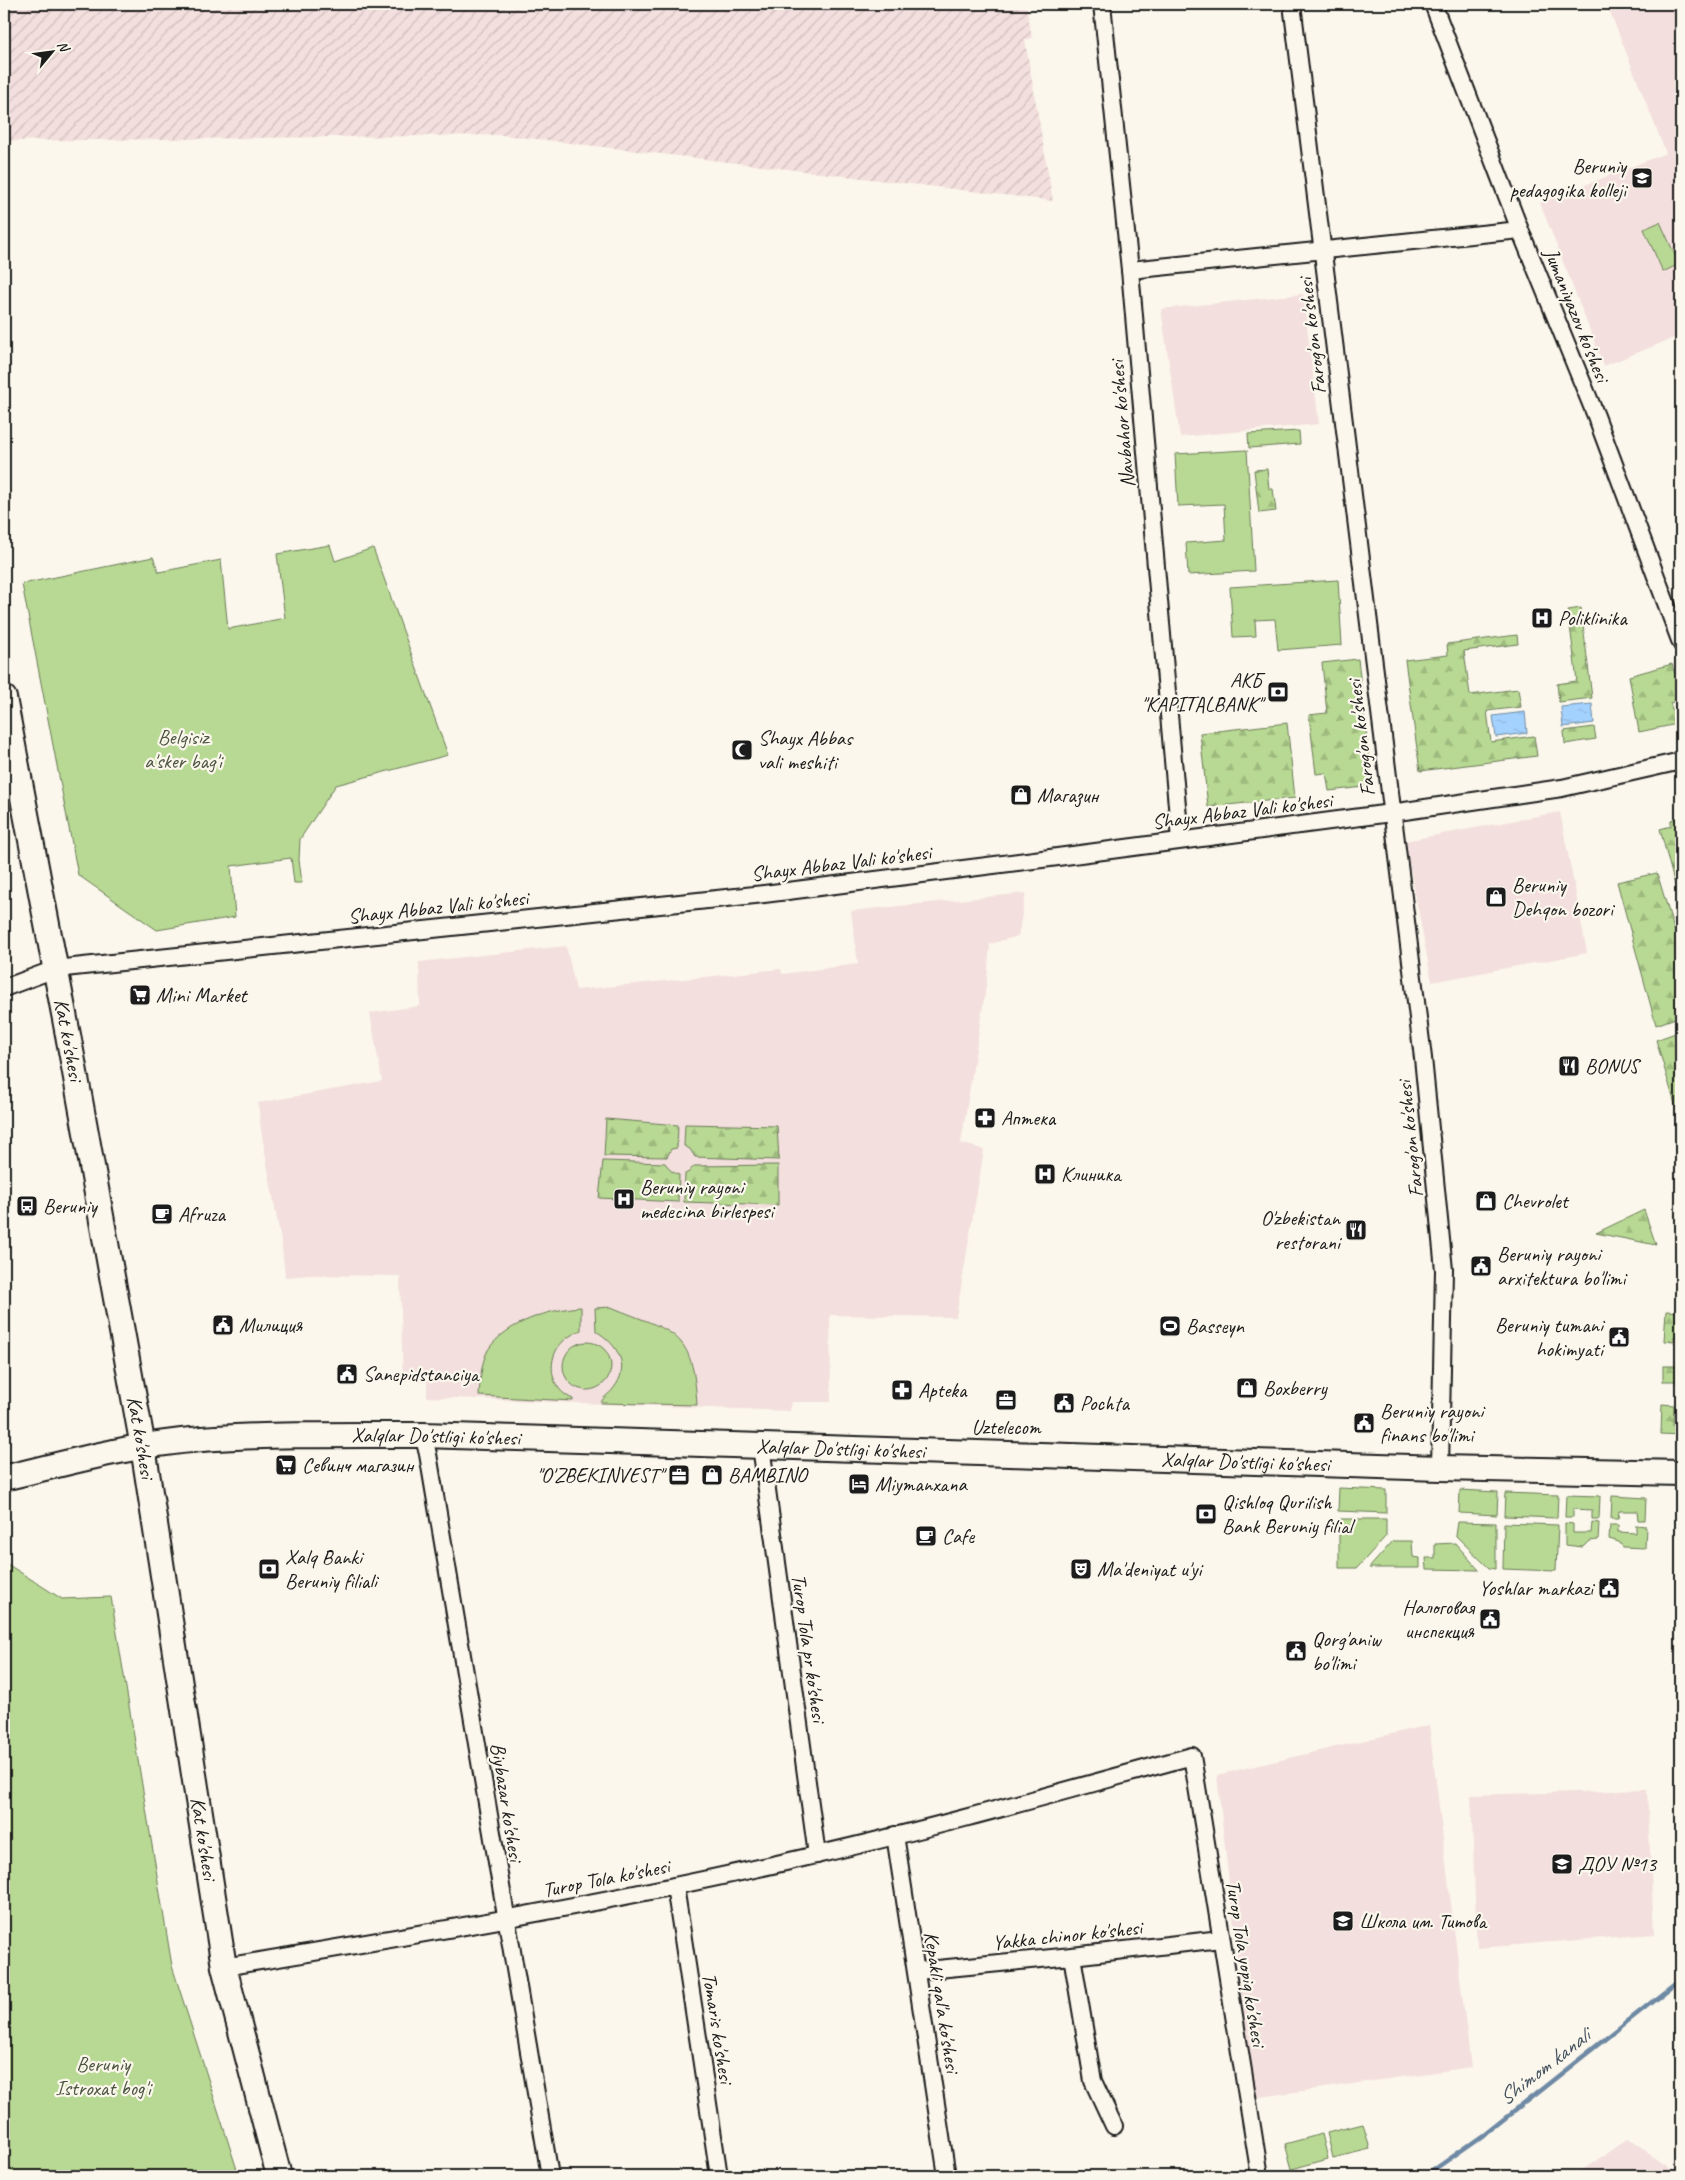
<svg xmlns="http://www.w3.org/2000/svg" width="1685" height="2180" viewBox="0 0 1685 2180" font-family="Caveat,sans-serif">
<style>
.built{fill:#f3dfdd}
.industrial{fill:url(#industrial-furrows)}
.green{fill:#b8d993;stroke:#6a7a58}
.forest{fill:url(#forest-firs);stroke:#6a7a58}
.water{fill:url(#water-ripples);stroke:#6e89a4}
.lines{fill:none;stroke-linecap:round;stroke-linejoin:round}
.stream{stroke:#6e89a4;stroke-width:4.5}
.street-casing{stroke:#1c1c1c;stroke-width:20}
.secondary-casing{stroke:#1c1c1c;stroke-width:28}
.street{stroke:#fbf7ec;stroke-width:16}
.secondary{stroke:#fbf7ec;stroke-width:24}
.labels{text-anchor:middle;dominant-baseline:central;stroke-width:4.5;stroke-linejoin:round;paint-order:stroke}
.poi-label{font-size:21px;fill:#1c1c1c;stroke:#fbf7ec;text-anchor:start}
.street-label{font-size:21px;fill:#1c1c1c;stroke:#fbf7ec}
.park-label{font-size:21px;fill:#4b5540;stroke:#fbf7ec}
.water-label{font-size:22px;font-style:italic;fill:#455360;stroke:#fbf7ec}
</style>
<defs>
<pattern id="industrial-furrows" width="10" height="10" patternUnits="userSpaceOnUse" patternTransform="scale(1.25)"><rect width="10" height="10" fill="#f3dfdd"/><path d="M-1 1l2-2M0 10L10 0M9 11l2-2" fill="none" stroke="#d0bfbd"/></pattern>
<pattern id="forest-firs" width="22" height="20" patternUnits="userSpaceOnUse" patternTransform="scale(1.25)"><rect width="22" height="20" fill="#b8d993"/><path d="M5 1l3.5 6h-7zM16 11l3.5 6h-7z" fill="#9eba7e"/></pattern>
<pattern id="water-ripples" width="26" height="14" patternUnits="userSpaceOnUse" patternTransform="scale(1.25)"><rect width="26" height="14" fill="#a4d2ff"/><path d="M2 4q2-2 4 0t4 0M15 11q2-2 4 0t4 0" fill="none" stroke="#8db4da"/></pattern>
</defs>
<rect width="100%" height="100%" fill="#fbf7ec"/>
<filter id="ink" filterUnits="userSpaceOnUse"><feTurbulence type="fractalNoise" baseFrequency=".02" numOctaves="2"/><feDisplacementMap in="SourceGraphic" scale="10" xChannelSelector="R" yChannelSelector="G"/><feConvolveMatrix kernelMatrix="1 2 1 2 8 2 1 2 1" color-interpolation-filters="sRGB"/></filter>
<g filter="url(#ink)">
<g class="built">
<path d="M1607 4H1681V335L1604 366 1540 203 1666 153Z"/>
<path d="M1303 294 1319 424 1180 437 1161 309Z"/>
<path d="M1560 812 1587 953 1432 982 1405 841Z"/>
<path d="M1026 893 1018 936 990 944 987 980 961 1143 984 1150 956 1317 830 1315 831 1402H792L790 1411 427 1397V1382L403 1380 400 1276 310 1275 285 1277 282 1247 261 1130 258 1103 382 1081 370 1013 420 1006 419 962 566 946 576 990 781 969 782 974 858 964 851 911Z"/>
<path d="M1429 1725 1471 2067 1253 2098 1217 1775Z"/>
<path d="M1647 1790 1654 1934 1477 1948 1471 1795Z"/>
<path d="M1627 2139 1668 2165 1675 2176H1574Z"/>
</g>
<path class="industrial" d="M4 4H1026L1032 38 1025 40 1053 201 503 135 4 141Z"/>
<g class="green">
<path d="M1660 222 1679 264 1663 272 1644 229Z"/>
<path d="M1299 431 1300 444 1249 448 1248 434Z"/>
<path d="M1247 450 1254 571 1188 575 1186 543 1226 540 1224 504 1178 506 1175 454Z"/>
<path d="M330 545 335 561 373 548 448 755 336 785 300 839 299 860 302 883H294L291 858 231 866 235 917 157 930 78 875 22 584 153 557 159 572 221 560 228 629 285 618 277 554Z"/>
<path d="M1338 580 1342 645 1278 650 1275 619 1255 620 1256 636 1233 637 1230 587Z"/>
<path d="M581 1307V1330C573 1334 565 1338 559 1346 546 1364 552 1391 573 1399V1401L479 1396C480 1382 481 1362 488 1350 505 1323 550 1309 581 1307Z"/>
<path d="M611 1307C674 1333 693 1329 697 1405L601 1403C603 1396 609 1395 613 1389 632 1366 617 1344 596 1331L595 1308Z"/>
<circle cx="587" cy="1366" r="24"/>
<path d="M1339 1488 1386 1490V1513L1338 1511Z"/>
<path d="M1460 1490 1498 1492 1497 1515 1459 1513Z"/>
<path d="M1505 1493 1558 1495 1557 1518 1504 1516Z"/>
<path d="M1566 1495 1600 1496 1599 1519H1592V1510L1573 1509V1517H1565Z"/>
<path d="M1612 1496 1646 1498 1645 1520H1638L1637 1511H1619L1618 1519H1611Z"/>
<path d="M1339 1519H1386V1536L1357 1568H1339Z"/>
<path d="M1458 1522 1496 1523V1569L1489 1568 1456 1536Z"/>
<path d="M1592 1522 1599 1523 1598 1540 1589 1541 1583 1547 1565 1545V1523L1573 1524V1533H1591Z"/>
<path d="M1504 1523 1558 1525 1556 1571 1503 1569Z"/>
<path d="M1610 1525H1618V1532L1636 1533V1525L1646 1526 1645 1548 1623 1547 1619 1542 1609 1539Z"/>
<path d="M1393 1541H1412L1413 1557 1420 1558V1568H1369Z"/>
<path d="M1455 1543 1479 1570 1427 1569 1426 1558H1435V1544Z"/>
<path d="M4 1562 62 1599 111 1597 172 1966 239 2176H4Z"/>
<path d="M1363 2124 1370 2149 1333 2158 1327 2133Z"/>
<path d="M1322 2134 1328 2159 1292 2169 1285 2144Z"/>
</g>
<g class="forest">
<path d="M1267 469 1269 489H1273L1276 511 1259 513 1254 470Z"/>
<path d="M1581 608 1592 698 1559 702 1557 684 1577 681 1568 610Z"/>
<path d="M1517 635 1518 644 1464 651 1470 695 1518 689 1521 707 1487 711 1491 742 1534 736 1537 756 1420 771 1405 660 1448 655 1447 644Z"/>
<path d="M1358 659 1372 786 1329 791 1326 773 1316 774 1309 715 1327 713 1322 663Z"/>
<path d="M1672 664 1681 692V700L1670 703 1677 724 1639 732 1629 676Z"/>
<path d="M1287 723 1295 798 1208 807 1200 733Z"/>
<path d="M1594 727 1596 739 1565 744 1564 731Z"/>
<path d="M1681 816V908L1660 829 1671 826V820Z"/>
<path d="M1657 873 1681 952V1016L1656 1025 1617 882Z"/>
<path d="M1681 1031V1109L1677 1111 1656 1040Z"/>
<path d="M606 1119 678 1125 677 1148 671 1149 667 1157 604 1156Z"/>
<path d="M685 1124 777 1126 779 1160 695 1157 690 1149 684 1146Z"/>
<path d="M603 1161 665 1163 671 1171 679 1175 678 1202 599 1198Z"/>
<path d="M778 1165V1205L684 1202 685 1174 689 1172 694 1166Z"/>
<path d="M1644 1210 1656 1245 1596 1233Z"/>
<path d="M1666 1311 1681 1312V1343L1680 1338 1674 1337V1342L1664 1341Z"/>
<rect x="1663" y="1366" width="18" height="15"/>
<path d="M1662 1404 1674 1405 1673 1426H1680L1681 1404V1435L1661 1434Z"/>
</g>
<g class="water">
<path d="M1592 704 1594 723 1563 727 1561 707Z"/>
<path d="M1525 712 1527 733 1496 737 1493 716Z"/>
</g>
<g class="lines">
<path class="stream" d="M1425 2176 1485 2134 1681 1979"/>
<g class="street-casing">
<g id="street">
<path d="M1102 4 1130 270 1180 840"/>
<path d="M1292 4 1423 1058 1444 1270 1440 1468"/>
<path d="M1433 4 1520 230 1596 416 1681 643"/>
<path d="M1130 270 1520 230"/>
<path d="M4 988 55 969 764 894 1050 858 1391 813 1562 788 1681 761"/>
<path d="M423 1435 428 1454 550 2176"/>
<path d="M761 1446 817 1855"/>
<path d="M895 1835 947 2176"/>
<path d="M675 1886 719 2176"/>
<path d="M1072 1956 1093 2081 1114 2126"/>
<path d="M224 1967C422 1934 620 1901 816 1855 942 1826 1067 1790 1192 1756L1260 2176"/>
<path d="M917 1971 1072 1956 1221 1939"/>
</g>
</g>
<g class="secondary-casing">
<g id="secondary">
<path id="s1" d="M4 698 72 1056 143 1447 224 1967 279 2176"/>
<path id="s2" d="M4 1478C69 1462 135 1444 202 1439 275 1434 349 1435 423 1435L1440 1468 1681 1473"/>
</g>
</g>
<use href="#street" class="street"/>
<use href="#secondary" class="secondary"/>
</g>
</g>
<defs>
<g id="university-square" transform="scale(1.125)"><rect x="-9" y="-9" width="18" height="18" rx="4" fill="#1c1c1c" stroke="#fbf7ec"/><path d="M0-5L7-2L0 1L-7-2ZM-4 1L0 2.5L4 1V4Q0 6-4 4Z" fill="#fff"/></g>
<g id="hospital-square" transform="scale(1.125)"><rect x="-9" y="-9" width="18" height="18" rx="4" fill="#1c1c1c" stroke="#fbf7ec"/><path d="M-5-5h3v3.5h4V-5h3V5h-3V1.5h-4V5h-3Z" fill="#fff"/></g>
<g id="bank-square" transform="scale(1.125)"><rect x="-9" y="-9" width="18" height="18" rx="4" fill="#1c1c1c" stroke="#fbf7ec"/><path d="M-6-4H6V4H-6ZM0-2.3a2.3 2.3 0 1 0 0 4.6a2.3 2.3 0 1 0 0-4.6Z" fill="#fff"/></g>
<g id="mosque-square" transform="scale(1.125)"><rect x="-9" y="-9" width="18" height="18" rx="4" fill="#1c1c1c" stroke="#fbf7ec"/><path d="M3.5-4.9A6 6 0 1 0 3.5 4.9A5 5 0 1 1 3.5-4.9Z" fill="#fff"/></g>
<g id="shop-square" transform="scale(1.125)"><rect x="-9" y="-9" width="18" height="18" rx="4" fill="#1c1c1c" stroke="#fbf7ec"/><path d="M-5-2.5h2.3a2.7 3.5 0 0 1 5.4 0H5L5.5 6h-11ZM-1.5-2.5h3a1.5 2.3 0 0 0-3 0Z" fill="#fff"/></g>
<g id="supermarket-square" transform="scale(1.125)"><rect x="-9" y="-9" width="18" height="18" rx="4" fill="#1c1c1c" stroke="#fbf7ec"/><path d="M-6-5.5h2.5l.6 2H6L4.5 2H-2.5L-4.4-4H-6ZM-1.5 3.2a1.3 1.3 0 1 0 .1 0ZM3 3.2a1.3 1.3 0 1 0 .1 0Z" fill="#fff"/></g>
<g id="restaurant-square" transform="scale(1.125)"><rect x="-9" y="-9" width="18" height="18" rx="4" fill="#1c1c1c" stroke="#fbf7ec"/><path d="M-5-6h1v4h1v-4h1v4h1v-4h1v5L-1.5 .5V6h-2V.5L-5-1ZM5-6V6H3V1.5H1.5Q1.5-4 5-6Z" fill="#fff"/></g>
<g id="pharmacy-square" transform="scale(1.125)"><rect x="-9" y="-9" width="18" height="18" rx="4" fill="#1c1c1c" stroke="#fbf7ec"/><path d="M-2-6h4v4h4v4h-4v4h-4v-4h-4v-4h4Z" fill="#fff"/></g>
<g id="bus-square" transform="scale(1.125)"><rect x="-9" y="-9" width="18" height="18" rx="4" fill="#1c1c1c" stroke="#fbf7ec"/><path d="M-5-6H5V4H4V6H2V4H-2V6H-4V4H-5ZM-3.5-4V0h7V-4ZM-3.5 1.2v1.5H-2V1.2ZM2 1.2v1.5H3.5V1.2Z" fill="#fff"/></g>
<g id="cafe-square" transform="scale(1.125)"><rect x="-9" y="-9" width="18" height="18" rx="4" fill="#1c1c1c" stroke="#fbf7ec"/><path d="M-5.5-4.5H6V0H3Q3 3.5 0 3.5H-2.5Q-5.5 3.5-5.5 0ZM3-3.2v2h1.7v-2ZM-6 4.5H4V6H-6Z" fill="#fff"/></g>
<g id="civic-square" transform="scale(1.125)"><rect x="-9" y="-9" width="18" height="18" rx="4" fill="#1c1c1c" stroke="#fbf7ec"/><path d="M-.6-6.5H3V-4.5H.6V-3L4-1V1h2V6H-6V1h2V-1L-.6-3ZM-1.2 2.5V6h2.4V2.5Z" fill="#fff"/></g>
<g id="stadium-square" transform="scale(1.125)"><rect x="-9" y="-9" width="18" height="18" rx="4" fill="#1c1c1c" stroke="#fbf7ec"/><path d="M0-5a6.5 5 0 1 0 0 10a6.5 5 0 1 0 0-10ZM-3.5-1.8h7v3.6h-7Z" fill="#fff"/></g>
<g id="office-square" transform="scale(1.125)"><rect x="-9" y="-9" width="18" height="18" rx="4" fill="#1c1c1c" stroke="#fbf7ec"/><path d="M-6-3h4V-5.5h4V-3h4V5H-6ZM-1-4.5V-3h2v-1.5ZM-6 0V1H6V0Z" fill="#fff"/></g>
<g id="hotel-square" transform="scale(1.125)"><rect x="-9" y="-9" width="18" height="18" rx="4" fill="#1c1c1c" stroke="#fbf7ec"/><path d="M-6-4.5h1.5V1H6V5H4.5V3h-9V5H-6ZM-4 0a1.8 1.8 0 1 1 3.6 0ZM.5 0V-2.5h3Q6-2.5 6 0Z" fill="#fff"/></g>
<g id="theatre-square" transform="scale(1.125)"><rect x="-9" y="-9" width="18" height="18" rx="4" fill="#1c1c1c" stroke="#fbf7ec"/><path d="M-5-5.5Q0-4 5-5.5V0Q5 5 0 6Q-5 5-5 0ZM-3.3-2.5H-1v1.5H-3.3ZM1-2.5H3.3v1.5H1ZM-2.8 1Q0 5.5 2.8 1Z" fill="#fff"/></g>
<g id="school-square" transform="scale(1.125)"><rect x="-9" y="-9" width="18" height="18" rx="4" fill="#1c1c1c" stroke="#fbf7ec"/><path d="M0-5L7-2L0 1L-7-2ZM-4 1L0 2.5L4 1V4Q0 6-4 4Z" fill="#fff"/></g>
</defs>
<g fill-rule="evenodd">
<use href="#university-square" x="1642" y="178"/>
<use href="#hospital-square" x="1542" y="618"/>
<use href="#bank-square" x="1278" y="692"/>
<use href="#mosque-square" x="742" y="750"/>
<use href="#shop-square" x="1021" y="795"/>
<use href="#shop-square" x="1496" y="897"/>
<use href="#supermarket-square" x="140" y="995"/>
<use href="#restaurant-square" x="1569" y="1066"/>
<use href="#pharmacy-square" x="985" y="1118"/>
<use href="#hospital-square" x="1045" y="1174"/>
<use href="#hospital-square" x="624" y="1199"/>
<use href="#shop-square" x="1486" y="1201"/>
<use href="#bus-square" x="27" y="1206"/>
<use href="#cafe-square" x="162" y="1214"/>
<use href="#restaurant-square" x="1356" y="1230"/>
<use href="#civic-square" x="1481" y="1266"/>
<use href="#civic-square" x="223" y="1325"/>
<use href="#stadium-square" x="1170" y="1326"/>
<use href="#civic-square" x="1619" y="1337"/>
<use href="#civic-square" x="347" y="1374"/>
<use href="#shop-square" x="1247" y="1388"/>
<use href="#pharmacy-square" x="902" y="1390"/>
<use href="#office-square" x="1006" y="1400"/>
<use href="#civic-square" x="1064" y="1403"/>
<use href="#civic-square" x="1364" y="1423"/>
<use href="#supermarket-square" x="286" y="1465"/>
<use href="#office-square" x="679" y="1475"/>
<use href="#shop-square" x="712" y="1475"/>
<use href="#hotel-square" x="859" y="1484"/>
<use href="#bank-square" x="1206" y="1514"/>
<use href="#cafe-square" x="926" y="1536"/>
<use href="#bank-square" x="269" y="1569"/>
<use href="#theatre-square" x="1081" y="1569"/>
<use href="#civic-square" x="1609" y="1588"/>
<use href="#civic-square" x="1490" y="1619"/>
<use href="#civic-square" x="1296" y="1651"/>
<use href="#school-square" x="1562" y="1864"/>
<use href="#school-square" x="1343" y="1921"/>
</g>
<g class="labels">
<g class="poi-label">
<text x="1626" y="166" text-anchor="end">Beruniy<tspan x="1626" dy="24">pedagogika kolleji</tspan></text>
<text x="1558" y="618">Poliklinika</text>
<text x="1262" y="680" text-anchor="end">АКБ<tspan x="1262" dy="24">"KAPITALBANK"</tspan></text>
<text x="758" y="738">Shayx Abbas<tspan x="758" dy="24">vali meshiti</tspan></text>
<text x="1037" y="795">Магазин</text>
<text x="1512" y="885">Beruniy<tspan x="1512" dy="24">Dehqon bozori</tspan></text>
<text x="156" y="995">Mini Market</text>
<text x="1585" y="1066">BONUS</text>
<text x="1001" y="1118">Аптека</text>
<text x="1061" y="1174">Клиника</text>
<text x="640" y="1187">Beruniy rayoni<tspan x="640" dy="24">medecina birlespesi</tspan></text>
<text x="1502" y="1201">Chevrolet</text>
<text x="43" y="1206">Beruniy</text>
<text x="178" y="1214">Afruza</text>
<text x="1340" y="1218" text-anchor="end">O'zbekistan<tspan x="1340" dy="24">restorani</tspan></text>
<text x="1497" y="1254">Beruniy rayoni<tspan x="1497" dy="24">arxitektura bo'limi</tspan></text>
<text x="239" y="1325">Милиция</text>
<text x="1603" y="1325" text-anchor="end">Beruniy tumani<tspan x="1603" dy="24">hokimyati</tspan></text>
<text x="1186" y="1326">Basseyn</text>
<text x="363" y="1374">Sanepidstanciya</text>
<text x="1263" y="1388">Boxberry</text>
<text x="918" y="1390">Apteka</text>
<text x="1080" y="1403">Pochta</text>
<text x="1380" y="1411">Beruniy rayoni<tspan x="1380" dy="24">finans bo'limi</tspan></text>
<text x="1006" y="1427" text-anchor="middle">Uztelecom</text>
<text x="302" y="1465">Севинч магазин</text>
<text x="663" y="1475" text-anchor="end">"O'ZBEKINVEST"</text>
<text x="728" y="1475">BAMBINO</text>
<text x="875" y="1484">Miymanxana</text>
<text x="1222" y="1502">Qishloq Qurilish<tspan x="1222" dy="24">Bank Beruniy filial</tspan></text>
<text x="942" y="1536">Cafe</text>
<text x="285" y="1557">Xalq Banki<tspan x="285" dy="24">Beruniy filiali</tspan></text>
<text x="1097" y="1569">Ma'deniyat u'yi</text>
<text x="1593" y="1588" text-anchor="end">Yoshlar markazi</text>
<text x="1474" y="1607" text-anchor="end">Налоговая<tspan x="1474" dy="24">инспекция</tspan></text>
<text x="1312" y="1639">Qorg'aniw<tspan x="1312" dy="24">bo'limi</tspan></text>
<text x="1578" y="1864">ДОУ №13</text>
<text x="1359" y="1921">Школа им. Титова</text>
</g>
<g class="street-label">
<text transform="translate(1577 315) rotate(68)">Jumaniyazov ko'shesi</text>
<text transform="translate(1312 336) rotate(-97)">Farog'on ko'shesi</text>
<text transform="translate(1122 424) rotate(-95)">Navbahor ko'shesi</text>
<text transform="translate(1361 738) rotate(-97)">Farog'on ko'shesi</text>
<text transform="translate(1242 811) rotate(-7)">Shayx Abbaz Vali ko'shesi</text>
<text transform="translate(841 863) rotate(-7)">Shayx Abbaz Vali ko'shesi</text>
<text transform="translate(438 907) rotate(-6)">Shayx Abbaz Vali ko'shesi</text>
<text stroke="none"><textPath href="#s1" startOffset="348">Kat ko'shesi</textPath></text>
<text transform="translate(1410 1139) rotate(-96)">Farog'on ko'shesi</text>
<text stroke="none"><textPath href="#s2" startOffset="436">Xalqlar Do'stligi ko'shesi</textPath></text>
<text stroke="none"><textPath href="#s1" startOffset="752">Kat ko'shesi</textPath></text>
<text stroke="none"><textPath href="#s2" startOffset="841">Xalqlar Do'stligi ko'shesi</textPath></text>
<text stroke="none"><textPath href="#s2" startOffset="1246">Xalqlar Do'stligi ko'shesi</textPath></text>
<text transform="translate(809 1648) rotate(82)">Turop Tola pr ko'shesi</text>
<text transform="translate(507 1802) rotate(81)">Biybazar ko'shesi</text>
<text stroke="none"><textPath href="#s1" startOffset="1158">Kat ko'shesi</textPath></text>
<text transform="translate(606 1878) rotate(-11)">Turop Tola ko'shesi</text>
<text transform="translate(1067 1935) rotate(-6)">Yakka chinor ko'shesi</text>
<text transform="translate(1246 1963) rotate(81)">Turop Tola yopiq ko'shesi</text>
<text transform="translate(942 2002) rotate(81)">Kepakli qal'a ko'shesi</text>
<text transform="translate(718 2028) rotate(81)">Tomaris ko'shesi</text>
</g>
<g class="park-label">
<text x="183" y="737">Belgisiz<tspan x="183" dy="24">a'sker bag'i</tspan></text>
<text x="103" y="2064">Beruniy<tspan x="103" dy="24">Istroxat bog'i</tspan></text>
</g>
<g class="water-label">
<text transform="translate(1544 2067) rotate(-38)">Shimom kanali</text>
</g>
</g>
<rect width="1685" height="2180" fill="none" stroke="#fbf7ec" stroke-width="20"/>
<rect x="10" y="10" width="1665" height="2160" fill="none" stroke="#1c1c1c" stroke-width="2" filter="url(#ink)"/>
<g transform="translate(52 52) rotate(61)" stroke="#fbf7ec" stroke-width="4" paint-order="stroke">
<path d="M0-4L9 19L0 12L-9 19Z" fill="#1c1c1c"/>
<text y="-8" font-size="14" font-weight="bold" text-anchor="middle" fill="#1c1c1c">N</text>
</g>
</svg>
